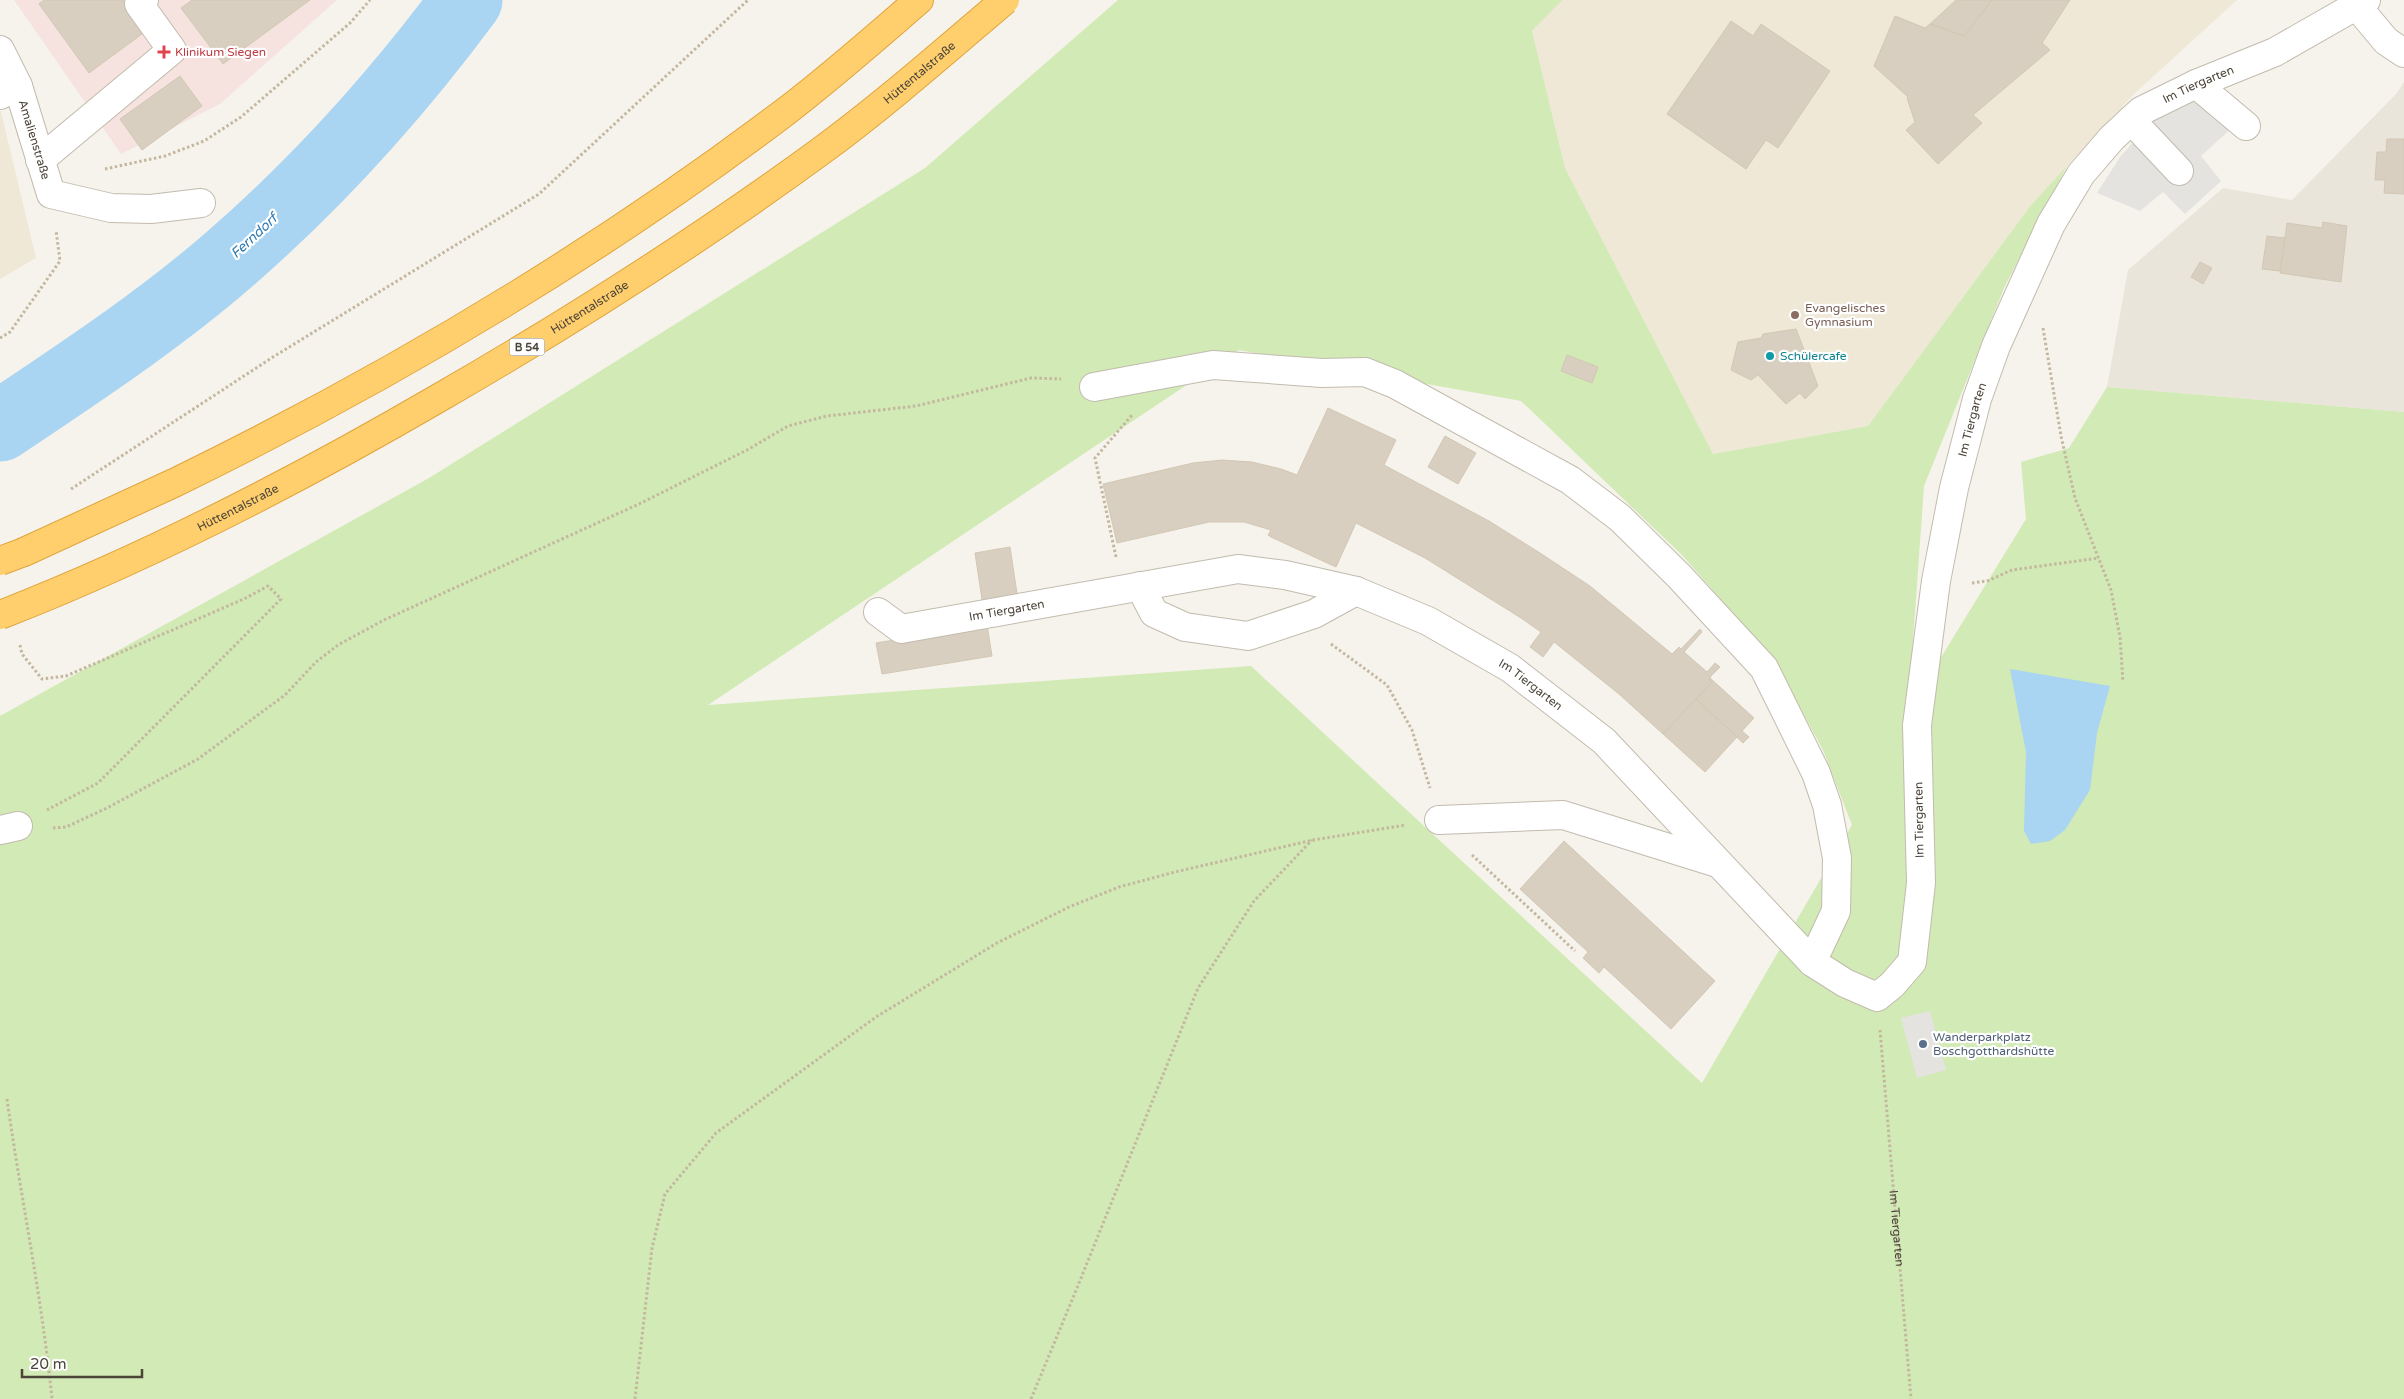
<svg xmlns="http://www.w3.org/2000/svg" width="2404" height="1399" viewBox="0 0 2404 1399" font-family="'Varela Round',sans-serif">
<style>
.residential{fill:#eae5da}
.education{fill:#efe8d6}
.medical{fill:#f6e3e0}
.green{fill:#d2eab5;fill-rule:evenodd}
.parking{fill:#e5e3e0}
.water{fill:#a9d4f2}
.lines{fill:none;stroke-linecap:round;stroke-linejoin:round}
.river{stroke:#a9d4f2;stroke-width:71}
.building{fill:#d8cfc1;stroke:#d3c7b4}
.minor-casing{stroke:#c2bbae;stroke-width:30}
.highway-casing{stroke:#e0a43c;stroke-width:30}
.path{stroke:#c4b79f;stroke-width:3;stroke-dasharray:2.5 2.5;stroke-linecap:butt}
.minor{stroke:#fff;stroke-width:28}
.highway{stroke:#ffcf6e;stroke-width:28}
.highway-bridge-casing{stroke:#e0a43c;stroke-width:30;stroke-linecap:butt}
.highway-bridge{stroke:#ffcf6e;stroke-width:28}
.health-dot{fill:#e0444e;stroke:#fff;stroke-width:2}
.education-dot{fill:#8d6e63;stroke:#fff;stroke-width:2}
.culture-dot{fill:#0f9aa8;stroke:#fff;stroke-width:2}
.service-dot{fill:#5c6f8a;stroke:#fff;stroke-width:2}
.labels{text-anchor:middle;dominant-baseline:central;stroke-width:4.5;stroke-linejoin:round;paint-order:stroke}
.shield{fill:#fff;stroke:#817c74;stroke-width:1}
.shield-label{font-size:11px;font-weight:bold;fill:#4b4439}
.health-label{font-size:12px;fill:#be3a42;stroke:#fff;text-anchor:start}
.street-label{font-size:12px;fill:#4b4439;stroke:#fff}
.education-label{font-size:12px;fill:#785e54;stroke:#fff;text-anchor:start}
.culture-label{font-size:12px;fill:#0d838f;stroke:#fff;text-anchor:start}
.service-label{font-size:12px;fill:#4e5e75;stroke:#fff;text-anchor:start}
.water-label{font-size:14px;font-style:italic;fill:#2e7ab2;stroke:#fff}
</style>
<rect width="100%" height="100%" fill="#f6f3ec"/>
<path class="residential" d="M2404 82V412L2107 387 2128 270 2223 188 2292 200 2396 94Z"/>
<g class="education">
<path d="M1560 0H2237L2134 94 2031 205 1868 426 1713 454 1565 168 1532 31Z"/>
<path d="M0 108 36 258 0 279Z"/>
</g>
<path class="medical" d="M14 0H337L220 104 121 154Z"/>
<path class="green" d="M1118 0H1562L1532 31 1565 168 1713 454 1868 426 2031 205 2067 166 2004 288 1924 486 1908 711 2026 519 2021 462 2069 448 2107 387 2404 412V1399H0V716L429 478 925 168ZM1239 350 1521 401 1682 555 1774 660 1823 750 1852 825 1702 1083 1251 666 708 705Z"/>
<g class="parking">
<path d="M2198 91 2236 124 2201 156 2221 181 2185 214 2163 192 2140 211 2097 193 2120 157 2154 119Z"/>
<path d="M1930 1011 1946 1070 1917 1078 1901 1018Z"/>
</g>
<path class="water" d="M2010 669 2110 686 2097 733 2090 790 2065 830 2050 841 2031 844 2024 831 2026 752Z"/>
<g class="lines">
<path class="river" d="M0 426C79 373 160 320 232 257 319 181 398 93 467 0"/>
</g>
<g class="building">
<path d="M44 0H123L146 31 89 73 39 4Z"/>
<path d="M192 0H310L223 64 181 8Z"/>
<path d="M1956 0H1992L1964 36 1930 24Z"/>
<path d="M1992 0H2070L2042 43 2050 50 1973 115 1982 123 1938 164 1906 130 1915 122 1907 98 1908 97 1874 66 1895 16 1925 28 1930 24 1964 36Z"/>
<path d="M1731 21 1753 36 1761 24 1830 71 1778 148 1766 140 1746 169 1667 114Z"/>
<path d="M180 76 202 106 142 150 120 119Z"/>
<path d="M2387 139H2404V194L2384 193 2385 180H2375L2377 152H2386Z"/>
<path d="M2323 222 2347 226 2341 282 2280 273 2287 223 2322 228Z"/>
<path d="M2267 236 2285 238 2280 271 2262 269Z"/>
<path d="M2200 262 2212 268 2203 284 2191 277Z"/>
<path d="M1796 329 1818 386 1805 399 1800 393 1786 404 1758 375 1751 380 1731 370 1738 342 1761 338 1763 334Z"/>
<path d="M1567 355 1598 367 1592 383 1561 371Z"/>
<path d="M1328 408 1396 440 1384 465 1489 521 1540 553 1590 586 1672 654 1679 647 1681 649 1700 629 1702 632 1684 652 1707 672 1715 663 1720 667 1711 676 1709 680 1712 682 1663 734 1619 694 1554 642 1543 657 1530 647 1541 632 1521 618 1425 558 1356 523 1336 567 1271 537 1268 535 1271 530 1244 522H1209L1117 543 1103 484 1193 463 1222 460 1252 462 1281 469 1297 475Z"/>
<path d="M1445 436 1476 453 1458 484 1428 467Z"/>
<path d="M1010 547 1018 600 983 606 975 553Z"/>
<path d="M987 625 992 656 882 674 876 643Z"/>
<path d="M1710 678 1754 718 1742 731 1749 737 1743 743 1696 699 1712 682 1709 680Z"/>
<path d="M1696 699 1737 737 1705 772 1663 734Z"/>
<path d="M1564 841 1715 981 1671 1029 1604 967 1599 973 1583 958 1588 952 1520 889Z"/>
</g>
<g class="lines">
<g class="minor-casing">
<g id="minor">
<path d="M2356 5 2386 41 2404 53"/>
<path d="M0 50 18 86 0 95"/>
<path d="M2196 84 2246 126"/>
<path id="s2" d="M18 86 51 194 111 208 151 209 201 203"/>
<path d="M2131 120 2179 171"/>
<path d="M40 160 172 50 139 4 144 0"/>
<path d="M1094 387 1213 365 1322 373 1365 372 1395 384 1570 480 1620 518 1679 576 1764 668 1816 773 1827 805 1837 858 1836 911 1812 962"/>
<path d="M1140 586 1154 613 1185 627 1248 636 1314 614 1356 591"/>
<path id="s3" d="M878 612 901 629 1238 569 1285 575 1356 591 1428 621 1510 668 1604 741 1812 962 1845 983 1877 997 1892 985 1912 962 1921 883 1917 725 1936 581 1954 488 1977 399 1996 346 2051 224 2081 174 2112 138 2141 111 2196 84 2275 52 2366 0"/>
<path d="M1439 820 1563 815 1717 863"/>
<path d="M0 830 18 826"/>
</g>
</g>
<g class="highway-casing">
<path id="highway" d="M24 552C74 529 124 506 174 483 387 379 595 256 785 112 831 77 875 38 919 0"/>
</g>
<g class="path">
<path d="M105 169 165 156 204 141 241 117 350 23 370 0"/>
<path d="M2043 328 2061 436 2075 498 2111 590 2120 637 2123 682"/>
<path d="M0 338 10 332 60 261 56 230"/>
<path d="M71 489 273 357 539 194 748 0"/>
<path d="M1116 557 1095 458 1132 415"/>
<path d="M1972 583 1987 581 2012 570 2099 558"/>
<path d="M1331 644 1387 685 1412 730 1430 788"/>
<path d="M20 645 22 654 42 679 66 676 244 599 268 586 281 599 98 783 47 810"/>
<path d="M53 828 66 827 107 808 198 759 285 695 316 662 338 645 384 620 639 504 747 450 788 426 827 416 916 406 1031 378 1061 379"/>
<path d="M1472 855 1575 951"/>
<path id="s1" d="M1880 1030 1911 1399"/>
<path d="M7 1099C21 1199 42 1298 52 1399"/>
<path d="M635 1399 652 1248 665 1194 716 1133 876 1017 997 943 1069 907 1119 887 1175 872 1313 840 1406 825"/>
<path d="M1031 1399 1077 1288 1198 988 1254 901 1312 840"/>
</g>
<use href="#minor" class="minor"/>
<use href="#highway" class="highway"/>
<g class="highway-bridge-casing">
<g id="highway-bridge">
<path d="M0 561 24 552"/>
<path id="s4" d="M0 615C152 556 296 481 437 399 569 323 698 241 821 151 885 104 945 51 1005 0"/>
</g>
</g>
<use href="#highway-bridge" class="highway-bridge"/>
</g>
<path class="health-dot" d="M161.5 44.5h5v5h5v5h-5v5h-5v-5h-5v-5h5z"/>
<circle class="education-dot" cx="1795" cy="315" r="5"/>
<circle class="culture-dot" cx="1770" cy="356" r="5"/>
<circle class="service-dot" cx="1923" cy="1044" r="5"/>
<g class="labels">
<rect class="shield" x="509.5" y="338.5" width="35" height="17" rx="4"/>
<g class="shield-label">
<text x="527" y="347">B 54</text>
</g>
<g class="health-label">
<text x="175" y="52">Klinikum Siegen</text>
</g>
<g class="street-label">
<text stroke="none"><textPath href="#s4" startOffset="1071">Hüttentalstraße</textPath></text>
<text stroke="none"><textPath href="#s3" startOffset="2178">Im Tiergarten</textPath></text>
<text stroke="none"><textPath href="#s2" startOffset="56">Amalienstraße</textPath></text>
<text stroke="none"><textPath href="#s4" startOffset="666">Hüttentalstraße</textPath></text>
<text stroke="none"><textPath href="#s3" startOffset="1758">Im Tiergarten</textPath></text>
<text stroke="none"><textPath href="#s4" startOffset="261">Hüttentalstraße</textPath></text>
<text stroke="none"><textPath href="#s3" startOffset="136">Im Tiergarten</textPath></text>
<text stroke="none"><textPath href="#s3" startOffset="690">Im Tiergarten</textPath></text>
<text transform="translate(1919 820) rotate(-91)">Im Tiergarten</text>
<text stroke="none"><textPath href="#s1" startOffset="199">Im Tiergarten</textPath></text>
</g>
<g class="education-label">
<text x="1805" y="308">Evangelisches<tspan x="1805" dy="14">Gymnasium</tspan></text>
</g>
<g class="culture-label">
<text x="1780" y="356">Schülercafe</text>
</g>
<g class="service-label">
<text x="1933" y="1037">Wanderparkplatz<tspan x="1933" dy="14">Boschgotthardshütte</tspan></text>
</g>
<g class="water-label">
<text transform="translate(254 236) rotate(-43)">Ferndorf</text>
</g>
</g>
<path d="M22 1369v8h120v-8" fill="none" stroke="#4b4439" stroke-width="2.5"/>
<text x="30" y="1369" font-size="15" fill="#4b4439" stroke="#ffffff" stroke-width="4" paint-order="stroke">20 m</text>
</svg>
